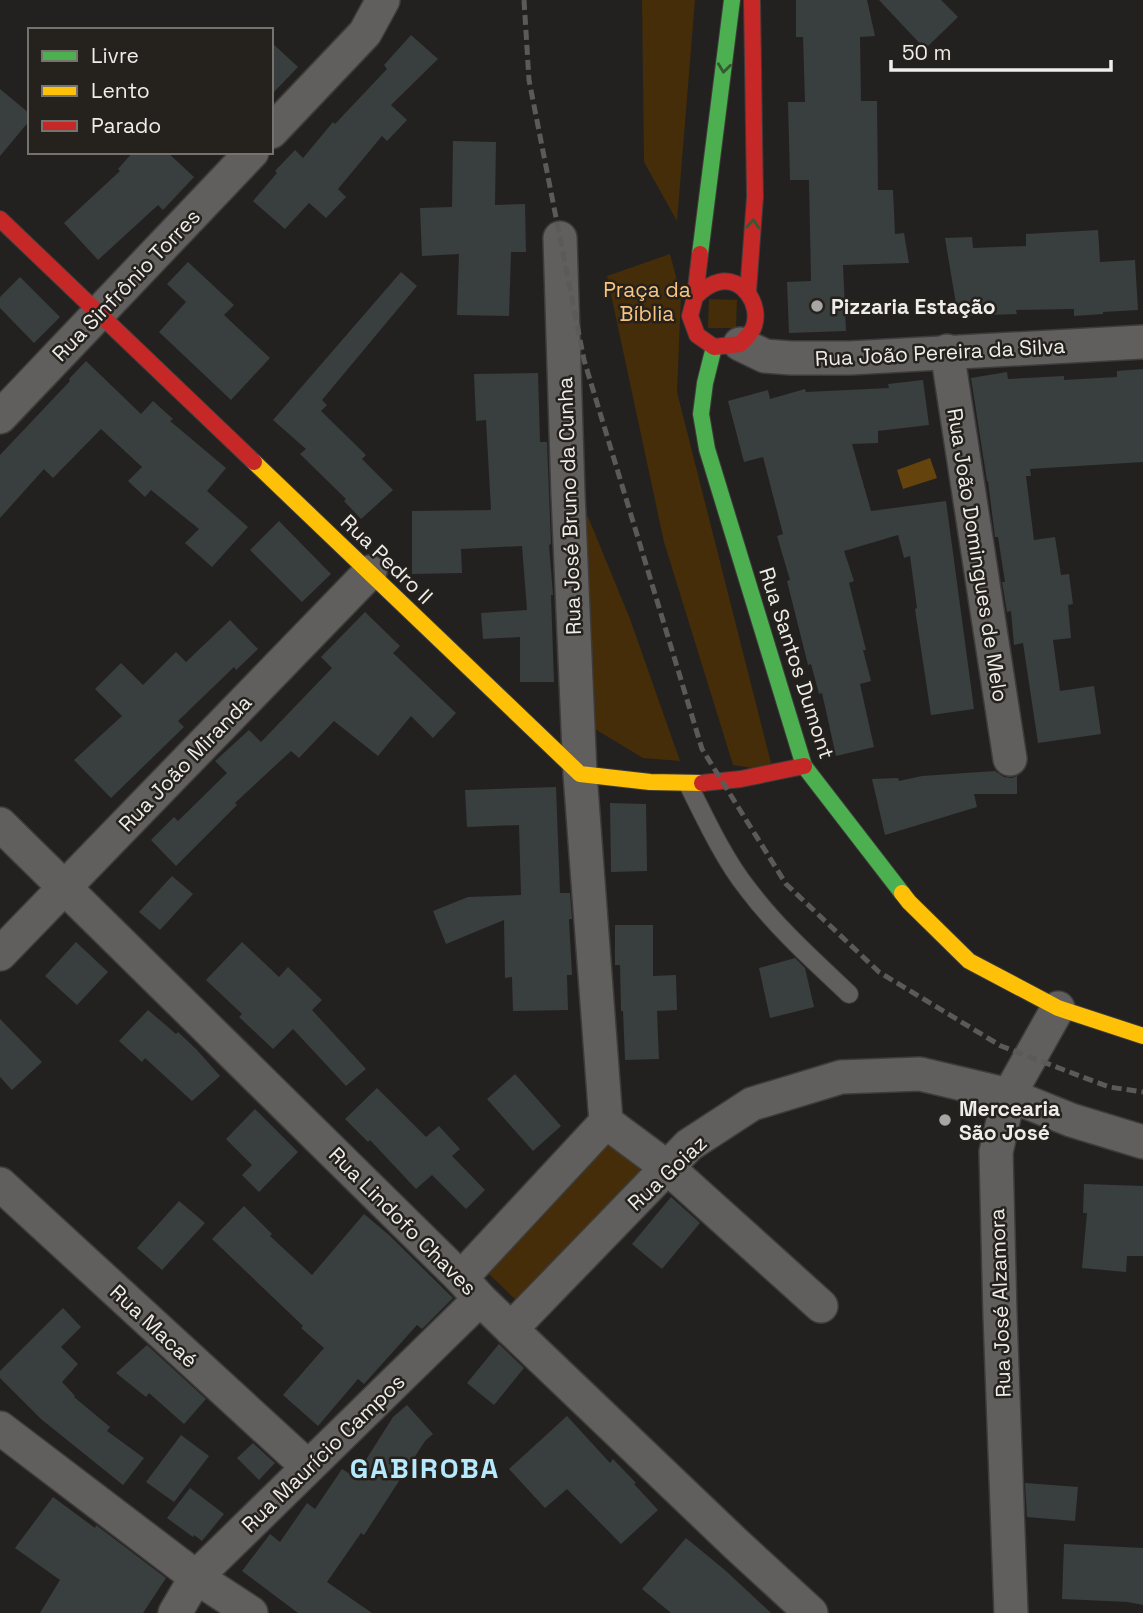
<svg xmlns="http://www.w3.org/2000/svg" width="1143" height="1613" viewBox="0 0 1143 1613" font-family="'Space Grotesk',sans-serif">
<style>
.green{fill:#442d08}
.water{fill:#64430c}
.building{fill:#393e3f}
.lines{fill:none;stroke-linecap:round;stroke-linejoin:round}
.lane-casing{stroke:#3d3c3a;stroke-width:20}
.street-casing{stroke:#3d3c3a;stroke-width:36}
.fast-casing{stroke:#3d3c3a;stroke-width:18}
.slow-casing{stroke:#3d3c3a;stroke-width:18}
.jam-casing{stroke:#3d3c3a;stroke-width:18}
.lane{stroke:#615f5d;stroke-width:18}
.street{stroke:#615f5d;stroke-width:33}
.fast{stroke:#4caf50;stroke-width:16}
.slow{stroke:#ffc107;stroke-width:16}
.jam{stroke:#c62828;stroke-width:16}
.rail{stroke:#5b5a58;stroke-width:5;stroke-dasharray:10 5;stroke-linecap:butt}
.oneway{stroke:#355a31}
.poi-dot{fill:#a8a6a3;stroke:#25211d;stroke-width:2.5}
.labels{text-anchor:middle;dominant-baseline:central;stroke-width:5;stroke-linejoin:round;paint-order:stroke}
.street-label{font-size:21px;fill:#efedea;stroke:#25211d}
.park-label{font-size:21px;fill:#fbc47c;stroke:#25211d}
.poi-label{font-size:21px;font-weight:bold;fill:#efedea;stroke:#25211d;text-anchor:start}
.district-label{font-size:28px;font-weight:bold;letter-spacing:2px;fill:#b5e9fe;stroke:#25211d}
</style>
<rect width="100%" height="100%" fill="#23211f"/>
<g class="green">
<path d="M642 0H695L677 221 644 162Z"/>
<path d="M670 254 681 296 677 392 773 771 733 765 664 542 607 276Z"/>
<path d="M709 299 737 300 736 328H708Z"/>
<path d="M577 490 630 619 680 761 643 758 580 720Z"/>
<path d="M612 1137 648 1167 520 1304 488 1273Z"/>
</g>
<path class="water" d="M930 458 937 478 903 489 897 470Z"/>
<g class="building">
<path d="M796 0H867L875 36 860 37 861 101H877L878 190H893L895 234 904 233 909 263 843 265 846 331 789 333 787 282 811 281 809 180H790L788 102H805L803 37H796Z"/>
<path d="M879 0H941L958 17 925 49Z"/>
<path d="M411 35 438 59 391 105 407 120 387 141 382 136 338 189 346 197 326 218 309 203 285 229 253 201 277 173 275 171 295 150 303 158 333 122 335 124 387 69 384 65Z"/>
<path d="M271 42 298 67 271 95Z"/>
<path d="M0 89 30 114V120L0 156Z"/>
<path d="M453 141 496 142 495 205 525 204 526 252H511L509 316 457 315 459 254 422 256 420 208 452 207Z"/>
<path d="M133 152H167L194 177 163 210 158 205 98 260 64 223 120 171 118 169Z"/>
<path d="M1098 230 1100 262 1135 260 1138 310 1103 312V314L1074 316V309L1016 310 1017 314 958 316 945 238 972 237 973 248 1026 246V234Z"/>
<path d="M188 262 234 305 224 315 270 358 231 400 159 332 186 302 167 284Z"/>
<path d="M401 272 417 286 322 400 327 405 321 411 366 455 362 459 393 490 361 519 344 501 346 499 300 454 306 449 273 420Z"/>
<path d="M20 277 60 317 34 343 0 308V297Z"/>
<path d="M86 361 141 414 153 401 173 419 170 421 226 468 207 491 248 527 212 567 185 543 199 529 151 490 145 497 128 481 142 467 101 429 53 478 44 469 0 518V455L70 381 69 379Z"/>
<path d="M1143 369V462L1030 469 1031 476H1026L1034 540 1055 537 1061 575 1069 574 1073 604 1068 605 1071 638 1053 640 1060 691 1094 686 1101 734 1038 743 1023 643 1014 645 1011 611 1007 612 1002 582H1005L998 537H995L988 481H987L971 378 1007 372 1008 379 1064 376V380L1117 377V371Z"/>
<path d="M538 373 540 442H547L551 544 549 545 553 595H551L554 682H520V637L483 639 481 613 527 610 522 546 461 549 462 573 412 574V511L491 510 486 420 476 421 474 374Z"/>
<path d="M923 380 929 425 878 431V443L852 444 871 511 946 501 974 709 931 715 915 609 917 608 910 556 904 558 898 535 844 551 854 581 849 583 866 650H863L871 681 860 684 874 747 836 756 822 693 819 694 811 664 808 665 787 581 790 580 777 536 783 534 763 457 744 462 728 401 768 390 770 399 805 389 806 392 889 388 888 384Z"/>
<path d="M279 521 331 574 302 602 250 550Z"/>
<path d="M365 612 400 646 393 653 456 713 433 738 411 716 378 756 334 721 299 758 291 751 235 803 237 805 176 866 151 840 174 817 178 821 227 773 215 761 249 730 261 742 332 668 321 657Z"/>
<path d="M230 620 258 649 236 670 234 667 178 721 184 727 111 798 74 760 122 716 95 689 121 663 143 685 176 652 186 662Z"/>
<path d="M995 771 1004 777 1012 778 1017 776V794H974L977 807 885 835 872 779 898 778 899 781 922 776Z"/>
<path d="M556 787 560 893H570L572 919H569L572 975H567L568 1010 513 1011 512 977 505 978 504 920 446 944 433 911 468 897 521 895 519 825 467 827 465 790Z"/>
<path d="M610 803 646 804 647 871 611 872Z"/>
<path d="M172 876 193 894 160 930 139 912Z"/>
<path d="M615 925H653V976L676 975 677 1010 657 1011 659 1059 625 1060 623 1011H621L620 965H615Z"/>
<path d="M76 942 108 972 77 1005 45 976Z"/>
<path d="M242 942 279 977 288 967 322 1000 312 1010 366 1069 346 1086 293 1029 273 1049 239 1017 242 1014 206 980Z"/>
<path d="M795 958 805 968 814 1007 770 1018 759 968Z"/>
<path d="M148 1010 176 1034 178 1032 196 1049 220 1076 192 1101 145 1058 142 1062 119 1041Z"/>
<path d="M0 1019 42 1062 12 1090 0 1077Z"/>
<path d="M515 1074 561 1126 533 1151 487 1099Z"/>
<path d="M377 1088 426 1137 439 1126 460 1149 452 1156 485 1190 466 1209 432 1175 416 1189 370 1140 368 1142 345 1119Z"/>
<path d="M255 1109 298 1152 259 1192 242 1175 252 1165 226 1139Z"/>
<path d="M1084 1184 1143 1186V1256H1127L1126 1272 1082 1268 1087 1213H1083Z"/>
<path d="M671 1197 700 1223 662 1269 632 1244Z"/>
<path d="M179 1201 205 1223 162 1270 137 1248Z"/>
<path d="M244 1206 272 1234 270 1236 312 1275 364 1214 389 1235 453 1298 422 1329 417 1325 364 1384 358 1379 318 1426 283 1395 324 1348 301 1328 303 1326 212 1239Z"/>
<path d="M63 1308 81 1327 61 1347 78 1364 62 1382 75 1396 74 1397 110 1427 107 1431 144 1458 123 1485 41 1419 0 1378V1371Z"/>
<path d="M499 1344 524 1368 494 1405 467 1383Z"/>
<path d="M147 1345 206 1399 184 1424 149 1393 146 1397 116 1373Z"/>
<path d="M407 1405 433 1434 425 1441 364 1535 361 1533 327 1582 372 1613H298L242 1571 270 1534 280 1542 307 1503 315 1509 342 1469 355 1477 393 1417Z"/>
<path d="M567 1416 610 1463 613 1459 636 1483 634 1484 658 1510 621 1544 567 1489 545 1508 509 1469Z"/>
<path d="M181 1435 209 1456 174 1502 146 1482Z"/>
<path d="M253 1443 275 1463 259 1480 237 1458Z"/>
<path d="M1025 1483 1078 1487 1075 1521 1027 1517Z"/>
<path d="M190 1488 224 1514 202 1541 194 1535 193 1537 167 1518Z"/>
<path d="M53 1497 95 1528 96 1525 166 1578 143 1613H40L60 1580 15 1548Z"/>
<path d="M686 1538 726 1571 771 1613H671L642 1589Z"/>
<path d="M1064 1544 1143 1548V1605L1128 1602 1062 1599Z"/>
</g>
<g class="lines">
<g class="lane-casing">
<path id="lane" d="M688 784C705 818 724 859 747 888 777 928 813 960 849 994"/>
</g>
<g class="street-casing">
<g id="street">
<path d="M271 132 365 33 383 0"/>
<path d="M560 238 568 494 580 774 606 1122"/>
<path d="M740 344 765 356 791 358H850L1143 342"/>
<path d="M947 351 1010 759"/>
<path d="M0 417 252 152"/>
<path d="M0 824 461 1278 480 1299 511 1329 736 1544 811 1613"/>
<path d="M0 954 370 572"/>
<path d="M606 1122 668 1168 821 1306"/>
<path d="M0 1184 308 1467"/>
<path d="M461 1278 606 1122"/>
<path d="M511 1329 689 1145 752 1104 841 1077 920 1074 1009 1095 1071 1120 1143 1142"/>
<path d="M0 1428 196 1577 251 1613"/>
<path d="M175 1613 196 1577 480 1299"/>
<path d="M1011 1613 1000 1315 996 1152 1009 1095 1058 1008"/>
</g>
</g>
<g class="fast-casing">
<g id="fast">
<path d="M700 254 732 0"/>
<path d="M714 347 705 383 701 414 707 449 804 766 902 893"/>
</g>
</g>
<g class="slow-casing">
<g id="slow">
<path d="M254 462 580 774 650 782 702 783"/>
<path d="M902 893 909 902 969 961 1058 1008 1143 1036"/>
</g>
</g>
<g class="jam-casing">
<g id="jam">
<path d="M0 219 254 462"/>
<path d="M748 292 755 197 752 0"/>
<path d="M695 297C702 290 709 284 719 282 743 277 761 304 754 326 752 333 745 339 740 344L714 347 697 335 690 316 695 297 700 254"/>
<path d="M702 783 741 779 804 766"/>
</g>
</g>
<use href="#lane" class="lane"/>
<use href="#street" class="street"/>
<use href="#fast" class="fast"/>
<use href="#slow" class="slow"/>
<use href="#jam" class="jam"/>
<path class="rail" d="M524 0 529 80 584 360 702 749 786 884 879 972 1001 1046 1109 1087 1143 1092"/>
</g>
<defs><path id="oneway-chevron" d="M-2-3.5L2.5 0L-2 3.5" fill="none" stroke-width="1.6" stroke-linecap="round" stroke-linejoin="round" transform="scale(1.75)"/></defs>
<g class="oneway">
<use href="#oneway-chevron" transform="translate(724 68) rotate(97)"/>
<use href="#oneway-chevron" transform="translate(753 224) rotate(-86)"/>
</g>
<g class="poi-dot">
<circle cx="817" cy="306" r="7"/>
<circle cx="945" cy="1120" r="7"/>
</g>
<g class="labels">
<g class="street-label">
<text transform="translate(126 285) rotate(-46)">Rua Sinfrônio Torres</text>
<text transform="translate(940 352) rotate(-3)">Rua João Pereira da Silva</text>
<text transform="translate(569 506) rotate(-92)">Rua José Bruno da Cunha</text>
<text transform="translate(978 555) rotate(81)">Rua João Domingues de Melo</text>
<text transform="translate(387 559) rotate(44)">Rua Pedro II</text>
<text transform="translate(797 663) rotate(72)">Rua Santos Dumont</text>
<text transform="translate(185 763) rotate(-46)">Rua João Miranda</text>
<text transform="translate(667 1173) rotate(-43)">Rua Goiaz</text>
<text transform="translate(403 1221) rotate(45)">Rua Lindofo Chaves</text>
<text transform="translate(1000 1303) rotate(-92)">Rua José Alzamora</text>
<text transform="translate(154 1326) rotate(43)">Rua Macaé</text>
<text transform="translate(323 1453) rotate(-44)">Rua Maurício Campos</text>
</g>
<g class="park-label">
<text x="647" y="289">Praça da<tspan x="647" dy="24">Bíblia</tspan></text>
</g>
<g class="poi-label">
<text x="831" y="306">Pizzaria Estação</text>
<text x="959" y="1108">Mercearia<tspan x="959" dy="24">São José</tspan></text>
</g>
<g class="district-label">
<text x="425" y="1468">GABIROBA</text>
</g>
</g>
<rect x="28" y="28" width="245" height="126" fill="#25211d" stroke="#76736f" stroke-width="2"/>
<rect x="42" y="51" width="35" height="10" fill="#4caf50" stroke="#76736f" stroke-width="2"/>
<text x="91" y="63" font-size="21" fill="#efedea">Livre</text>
<rect x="42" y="86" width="35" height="10" fill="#ffc107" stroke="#76736f" stroke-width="2"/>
<text x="91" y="98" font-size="21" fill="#efedea">Lento</text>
<rect x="42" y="121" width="35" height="10" fill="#c62828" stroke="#76736f" stroke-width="2"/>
<text x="91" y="133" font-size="21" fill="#efedea">Parado</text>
<path d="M891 60v10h220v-10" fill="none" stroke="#efedea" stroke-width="3.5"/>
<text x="902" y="60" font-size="21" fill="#efedea" stroke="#25211d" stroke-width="5" paint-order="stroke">50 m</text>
</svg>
